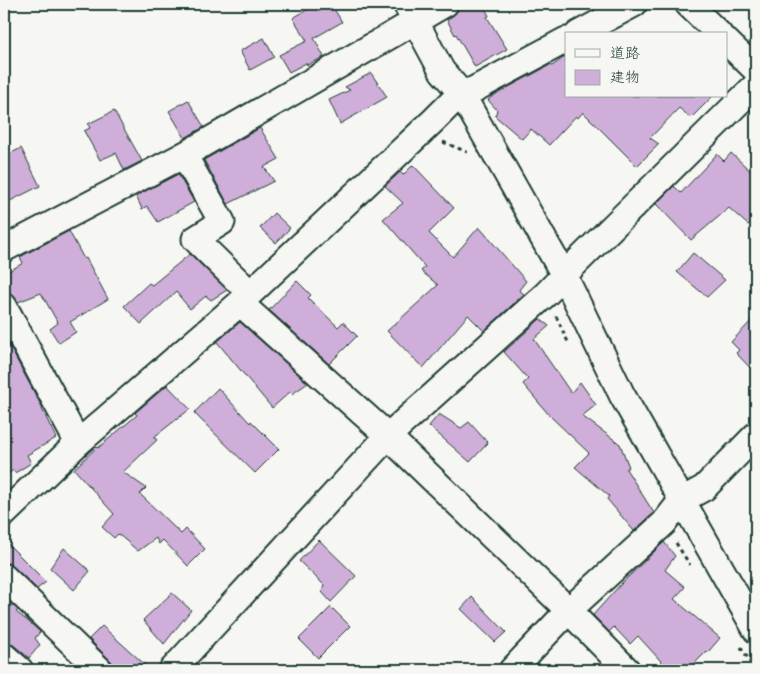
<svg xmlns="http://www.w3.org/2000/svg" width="760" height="674" viewBox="0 0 760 674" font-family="'Balsamiq Sans','Klee One',sans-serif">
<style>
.building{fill:#cfaed9;stroke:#1f3d34}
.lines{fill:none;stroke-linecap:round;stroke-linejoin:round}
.minor-casing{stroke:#1f3d34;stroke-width:29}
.path{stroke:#1f3d34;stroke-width:3;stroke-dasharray:4 4;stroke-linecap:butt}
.minor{stroke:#f6f6f2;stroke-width:25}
</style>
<rect width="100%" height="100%" fill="#f6f6f2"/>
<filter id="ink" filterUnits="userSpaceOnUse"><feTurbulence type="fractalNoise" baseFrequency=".02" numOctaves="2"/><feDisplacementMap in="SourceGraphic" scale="10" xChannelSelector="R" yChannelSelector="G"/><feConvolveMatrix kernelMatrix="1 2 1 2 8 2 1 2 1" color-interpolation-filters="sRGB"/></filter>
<g filter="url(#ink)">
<g class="building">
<path d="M317 4H331L342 22 314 38 324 57 307 65 306 63 289 72 279 55 307 41 293 18Z"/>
<path d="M462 4H483L489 16 487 17 507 49 475 67 456 34 455 35 447 20 457 12 459 6Z"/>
<path d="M264 38 274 57 250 70 240 51Z"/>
<path d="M566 56V96H713L691 118 679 108 650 138 659 144 637 166 583 112 578 118 576 116 549 145 531 129 522 139 495 116 497 110 488 100 494 95 550 65 552 66Z"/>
<path d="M371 73 387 97 340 124 329 100 350 90 345 87Z"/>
<path d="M188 100 204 127 185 138 169 111Z"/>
<path d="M114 111 142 161 124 170 116 153 100 160 84 131 90 128 88 124Z"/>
<path d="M260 128 279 159 264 167 274 181 228 204 204 160Z"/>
<path d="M21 148 40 186 4 204V157Z"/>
<path d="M731 153 756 176V218L748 225 729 208 691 240 656 204 674 186 681 193 717 154 724 161Z"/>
<path d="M413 165 454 208 429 233 453 257 479 227 526 281 519 290 524 294 484 331 468 315 423 368 387 331 438 285 421 271 425 267 383 219 403 203 385 186 400 172 403 175Z"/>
<path d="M178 174 194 202 158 222 147 206 142 209 136 196Z"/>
<path d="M274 213 290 228 276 243 260 228Z"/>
<path d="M69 231 84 259 86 258 108 299 70 322 76 332 59 343 50 329 58 323 41 293 18 302 12 294 9 293 4 284V274L23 263 20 257Z"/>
<path d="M693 253 725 280 707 297 677 272Z"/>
<path d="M190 254 227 290 211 300 206 296 190 309 176 292 141 324 124 306 149 283 152 285Z"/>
<path d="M297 281 311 295 308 298 338 327 343 322 357 336 329 364 269 310Z"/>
<path d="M756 316V374L736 353 739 350 731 342Z"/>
<path d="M540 319 549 326 534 339 571 393 580 382 596 405 582 416 620 444 629 467 626 469 654 513 634 531 607 499 609 496 575 467 589 453 550 416 523 384 528 379 504 352Z"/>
<path d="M240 322 308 383 292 394 290 392 272 408 217 342Z"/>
<path d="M4 336 43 409H42L56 438 27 455 31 463 15 473 14 470 4 476Z"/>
<path d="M167 385 190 409 154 437 157 440 123 472 146 488 140 494 181 534 186 529 205 549 188 566 163 540 159 544 156 538 138 551 118 534 114 538 102 527 114 514 74 469 97 447 98 448 137 415 135 413Z"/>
<path d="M218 388 250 423 251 421 279 449 255 473 194 413Z"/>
<path d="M439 414 461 428 469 422 488 443 470 462 429 426Z"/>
<path d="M4 540 46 582 37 589 14 567 8 563H4Z"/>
<path d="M319 540 356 576 331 602 322 592 324 585 299 561Z"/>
<path d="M664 542 675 556 665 570 685 587 674 599 720 638 708 652 707 651 688 670H669L638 636 630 644 614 627 609 632 593 615 621 584Z"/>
<path d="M64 548 90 571 74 590 50 568Z"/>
<path d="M172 593 191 610 164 644 143 620Z"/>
<path d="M4 597 18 610 16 612 29 622 40 632 35 638 40 645 29 658 4 637Z"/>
<path d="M472 597 506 632 495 642 461 609Z"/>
<path d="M331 607 350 626 318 658 299 639Z"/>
<path d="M102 626 151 670H114V666L110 660 89 639Z"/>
</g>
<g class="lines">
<g class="minor-casing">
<g id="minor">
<path d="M406 4 442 71 461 93 564 275 622 395 756 630"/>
<path d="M688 4 719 34"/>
<path d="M578 34 634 4"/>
<path d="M726 41 756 70"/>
<path d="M184 155 222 222 195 239 250 293"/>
<path d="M4 249 184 155 445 4"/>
<path d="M240 303 388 436 564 606 627 670"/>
<path d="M4 306 78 443"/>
<path d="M4 514 78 443 240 303 434 120 461 93 473 90 566 40"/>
<path d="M4 577 100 670"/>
<path d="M4 656 20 670"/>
<path d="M172 670 388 436 546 294 576 263 756 85"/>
<path d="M512 670 568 611 664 523 682 500 704 488 756 435"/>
</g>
</g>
<g class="path">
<path d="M443 142 467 152"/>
<path d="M556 316 568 342"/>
<path d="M676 543 690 565"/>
<path d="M741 647 755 670"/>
</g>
<use href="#minor" class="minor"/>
</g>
</g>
<rect width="760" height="674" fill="none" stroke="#f6f6f2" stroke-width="20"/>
<rect x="10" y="10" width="740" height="654" fill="none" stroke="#1f3d34" stroke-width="2" filter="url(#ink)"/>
<rect x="565" y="32" width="162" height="65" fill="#f6f6f2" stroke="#a0aca6"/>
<rect x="575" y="49" width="25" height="8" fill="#f6f6f2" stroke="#a0aca6"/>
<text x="610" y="58" font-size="15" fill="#1f3d34">道路</text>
<rect x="575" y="70" width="25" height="15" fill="#cfaed9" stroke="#a0aca6"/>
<text x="610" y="82" font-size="15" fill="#1f3d34">建物</text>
</svg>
